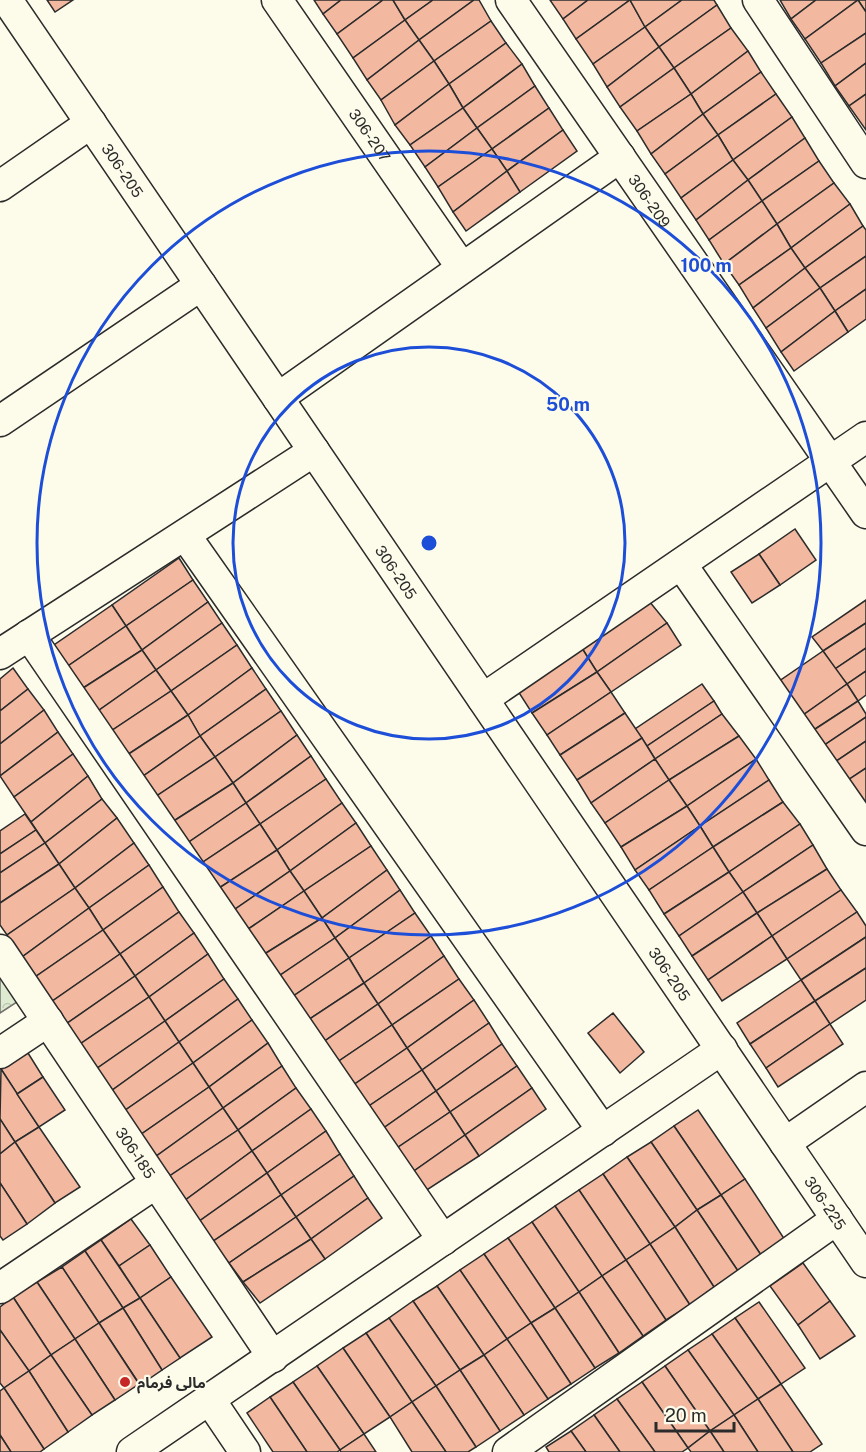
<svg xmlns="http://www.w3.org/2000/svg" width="866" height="1452" viewBox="0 0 866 1452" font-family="'Public Sans','Noto Sans Arabic',sans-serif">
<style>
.park{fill:url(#park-crowns);stroke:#74746e;stroke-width:1.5}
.building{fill:#f2b8a0;stroke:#2b2b2b;stroke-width:1.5}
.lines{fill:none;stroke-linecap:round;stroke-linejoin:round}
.minor-casing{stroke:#2b2b2b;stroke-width:33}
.minor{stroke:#fdfbea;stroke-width:30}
.ring{fill:none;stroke:#1d4ed8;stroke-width:3}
.poi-dot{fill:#c62828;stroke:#fdfbea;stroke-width:2}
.labels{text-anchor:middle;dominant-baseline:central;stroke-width:4.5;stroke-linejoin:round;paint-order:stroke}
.street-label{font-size:15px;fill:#2b2b2b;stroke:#fdfbea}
.poi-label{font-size:15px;font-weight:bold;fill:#2b2b2b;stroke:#fdfbea;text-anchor:start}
.centre{fill:#1d4ed8;stroke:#fdfbea;stroke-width:3}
.ring-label{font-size:18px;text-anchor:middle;font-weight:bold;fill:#1d4ed8;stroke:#fdfbea;stroke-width:4.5;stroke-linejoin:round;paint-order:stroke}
</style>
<defs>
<pattern id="park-crowns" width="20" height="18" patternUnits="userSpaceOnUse" patternTransform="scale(1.5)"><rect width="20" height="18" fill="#deebd1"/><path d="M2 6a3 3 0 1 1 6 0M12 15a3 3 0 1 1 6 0" fill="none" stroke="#bfcab4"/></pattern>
</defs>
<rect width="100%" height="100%" fill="#fdfbea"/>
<path class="park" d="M0 972 20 1000 0 1013Z"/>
<g class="building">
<path d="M47 0H73L55 12Z"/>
<path d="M314 0H341L323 14Z"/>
<path d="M341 0H383L337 34 323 14Z"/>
<path d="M383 0H393L405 20 353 58 337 34Z"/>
<path d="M393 0H433L405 20Z"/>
<path d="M433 0H474L419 40 405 20Z"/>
<path d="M474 0H479L491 21 434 61 419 40Z"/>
<path d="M550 0H588L563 19Z"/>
<path d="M588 0H630L576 39 563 19Z"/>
<path d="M630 0 645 27 593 64 576 39Z"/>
<path d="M630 0H682L645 27Z"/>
<path d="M682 0H714L717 5 659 47 645 27Z"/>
<path d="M780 0H816L791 19Z"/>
<path d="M816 0H858L805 39 791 19Z"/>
<path d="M858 0H866V12Z"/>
<path d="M858 0 866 12V33L821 63 805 39Z"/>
<path d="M717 5 731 28 674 68 659 47Z"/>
<path d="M405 20 419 40 367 80 353 58Z"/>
<path d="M491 21 506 43 449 84 434 61Z"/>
<path d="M645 27 659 47 607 87 593 64Z"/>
<path d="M731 28 748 51 691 94 674 68Z"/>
<path d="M866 33V63L835 86 821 63Z"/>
<path d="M419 40 434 61 381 100 367 80Z"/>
<path d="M506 43 522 64 463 108 449 84Z"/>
<path d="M659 47 674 68 620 107 607 87Z"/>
<path d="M748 51 761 72 703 114 691 94Z"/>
<path d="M434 61 449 84 395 125 381 100Z"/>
<path d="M866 63V94L849 106 835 86Z"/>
<path d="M522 64 535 86 477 128 463 108Z"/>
<path d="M674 68 691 94 637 131 620 107Z"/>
<path d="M761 72 776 94 718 135 703 114Z"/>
<path d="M449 84 463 108 410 145 395 125Z"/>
<path d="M535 86 549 108 492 149 477 128Z"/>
<path d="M691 94 703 114 651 154 637 131Z"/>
<path d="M776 94 792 117 733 160 718 135Z"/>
<path d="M866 94V130L849 106Z"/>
<path d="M463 108 477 128 425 167 410 145Z"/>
<path d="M549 108 563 130 507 171 492 149Z"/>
<path d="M703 114 718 135 665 174 651 154Z"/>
<path d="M792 117 805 138 748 180 733 160Z"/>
<path d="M477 128 492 149 438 187 425 167Z"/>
<path d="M563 130 577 151 520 192 507 171Z"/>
<path d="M718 135 733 160 681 198 665 174Z"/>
<path d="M805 138 819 161 762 201 748 180Z"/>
<path d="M492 149 507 171 453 212 438 187Z"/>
<path d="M733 160 748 180 696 220 681 198Z"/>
<path d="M819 161 834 183 777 224 762 201Z"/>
<path d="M507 171 520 192 466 231 453 212Z"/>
<path d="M748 180 762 201 709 240 696 220Z"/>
<path d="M834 183 850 204 791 248 777 224Z"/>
<path d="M762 201 777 224 724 264 709 240Z"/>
<path d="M850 204 863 226 805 268 791 248Z"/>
<path d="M777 224 791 248 739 285 724 264Z"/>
<path d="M863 226 866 230V256L820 288 805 268Z"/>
<path d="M791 248 805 268 753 308 739 285Z"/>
<path d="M866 256V289L835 311 820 288Z"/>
<path d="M805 268 820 288 766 328 753 308Z"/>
<path d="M820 288 835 311 781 352 766 328Z"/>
<path d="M866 289V319L848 332 835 311Z"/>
<path d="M835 311 848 332 794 371 781 352Z"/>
<path d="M795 529 816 560 780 585 759 554Z"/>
<path d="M759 554 780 585 752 603 731 572Z"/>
<path d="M179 558 193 580 126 626 112 605Z"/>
<path d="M193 580 208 602 142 650 126 626Z"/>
<path d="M866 600V623L823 651 812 637Z"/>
<path d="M649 601 667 623 597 672 580 645Z"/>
<path d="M208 602 222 623 156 670 142 650Z"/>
<path d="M112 605 126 626 65 668 51 647Z"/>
<path d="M222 623 237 645 171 691 156 670Z"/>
<path d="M667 623 681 645 611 692 597 672Z"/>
<path d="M866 623V648L835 669 823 651Z"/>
<path d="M126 626 142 650 80 690 65 668Z"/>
<path d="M237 645 252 668 188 715 171 691Z"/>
<path d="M580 645 597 672 532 713 516 688Z"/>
<path d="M866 648V671L847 684 835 669Z"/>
<path d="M142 650 156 670 95 713 80 690Z"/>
<path d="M823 651 847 684 796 720 772 686Z"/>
<path d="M13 668 28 689 0 711V679Z"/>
<path d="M252 668 266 689 200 736 188 715Z"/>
<path d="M156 670 171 691 108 733 95 713Z"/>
<path d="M866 671V695L858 701 847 684Z"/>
<path d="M597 672 611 692 547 735 532 713Z"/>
<path d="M702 684 714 701 647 746 635 729Z"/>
<path d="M847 684 858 701 806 735 796 720Z"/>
<path d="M28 689 44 710 0 744V711Z"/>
<path d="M266 689 281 711 215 757 200 736Z"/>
<path d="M171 691 188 715 124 757 108 733Z"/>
<path d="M611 692 625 713 560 755 547 735Z"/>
<path d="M714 701 722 714 655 759 647 746Z"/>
<path d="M858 701 866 714V717L817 750 806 735Z"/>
<path d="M44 710 58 732 0 776V744Z"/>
<path d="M281 711 297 735 233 783 215 757Z"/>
<path d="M625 713 642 738 577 780 560 755Z"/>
<path d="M722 714 739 736 669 780 655 759Z"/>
<path d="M188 715 200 736 139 779 124 757Z"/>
<path d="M866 717V741L829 766 817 750Z"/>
<path d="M58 732 73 754 14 797 0 776Z"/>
<path d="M297 735 311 756 246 803 233 783Z"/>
<path d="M200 736 215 757 152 799 139 779Z"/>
<path d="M739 736 756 759 687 806 669 780Z"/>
<path d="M642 738 655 759 591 803 577 780Z"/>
<path d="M866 741V768L842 784 829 766Z"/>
<path d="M73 754 88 776 31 822 14 797Z"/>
<path d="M311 756 326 779 260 824 246 803Z"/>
<path d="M215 757 233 783 169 824 152 799Z"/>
<path d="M655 759 669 780 605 823 591 803Z"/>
<path d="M756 759 769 780 700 826 687 806Z"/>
<path d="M866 768V820L842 784Z"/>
<path d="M88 776 102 799 45 843 31 822Z"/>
<path d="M326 779 342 803 277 850 260 824Z"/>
<path d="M669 780 687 806 621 847 605 823Z"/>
<path d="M769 780 783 802 713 847 700 826Z"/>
<path d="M233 783 246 803 183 846 169 824Z"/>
<path d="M102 799 117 818 59 864 45 843Z"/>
<path d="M783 802 800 824 729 872 713 847Z"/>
<path d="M246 803 260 824 197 866 183 846Z"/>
<path d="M342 803 356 823 290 871 277 850Z"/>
<path d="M687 806 700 826 635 870 621 847Z"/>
<path d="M25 814 36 830 0 854V831Z"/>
<path d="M117 818 134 843 75 888 59 864Z"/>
<path d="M356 823 371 846 304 891 290 871Z"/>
<path d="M260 824 277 850 213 892 197 866Z"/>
<path d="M800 824 813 845 743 892 729 872Z"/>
<path d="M700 826 713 847 649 890 635 870Z"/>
<path d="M36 830 45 843 0 873V854Z"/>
<path d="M45 843 59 864 0 903V873Z"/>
<path d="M134 843 149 865 89 908 75 888Z"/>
<path d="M813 845 827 869 757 913 743 892Z"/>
<path d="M371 846 387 870 322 918 304 891Z"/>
<path d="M713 847 729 872 664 914 649 890Z"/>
<path d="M277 850 290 871 228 914 213 892Z"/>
<path d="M59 864 75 888 7 935 0 925V903Z"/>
<path d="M149 865 163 887 103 930 89 908Z"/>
<path d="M827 869 841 890 772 936 757 913Z"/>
<path d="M387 870 400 890 335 938 322 918Z"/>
<path d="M290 871 304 891 241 934 228 914Z"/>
<path d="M729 872 743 892 679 936 664 914Z"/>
<path d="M163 887 179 912 120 954 103 930Z"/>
<path d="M75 888 89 908 22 957 7 935Z"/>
<path d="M400 890 415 913 349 958 335 938Z"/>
<path d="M841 890 857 912 787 959 772 936Z"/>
<path d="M304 891 322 918 258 958 241 934Z"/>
<path d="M743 892 757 913 692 956 679 936Z"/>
<path d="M89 908 103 930 35 977 22 957Z"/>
<path d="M179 912 194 933 135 976 120 954Z"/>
<path d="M857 912 866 926V937L801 980 787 959Z"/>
<path d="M415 913 431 936 364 983 349 958Z"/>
<path d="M757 913 772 936 708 980 692 956Z"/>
<path d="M322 918 335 938 273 980 258 958Z"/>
<path d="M103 930 120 954 51 1002 35 977Z"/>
<path d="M194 933 208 954 149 997 135 976Z"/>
<path d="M431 936 444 956 378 1004 364 983Z"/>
<path d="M772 936 787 959 722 1001 708 980Z"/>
<path d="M866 937V968L815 1001 801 980Z"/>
<path d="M335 938 349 958 286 1001 273 980Z"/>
<path d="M120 954 135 976 66 1024 51 1002Z"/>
<path d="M208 954 224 979 165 1021 149 997Z"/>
<path d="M444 956 459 979 392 1025 378 1004Z"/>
<path d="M349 958 364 983 302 1024 286 1001Z"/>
<path d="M866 968V1000L830 1024 815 1001Z"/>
<path d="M135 976 149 997 80 1044 66 1024Z"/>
<path d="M224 979 238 999 179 1042 165 1021Z"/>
<path d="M459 979 474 1000 407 1048 392 1025Z"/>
<path d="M801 980 815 1001 750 1044 737 1023Z"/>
<path d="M364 983 378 1004 316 1047 302 1024Z"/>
<path d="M149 997 165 1021 96 1069 80 1044Z"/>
<path d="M238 999 252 1020 193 1063 179 1042Z"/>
<path d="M474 1000 489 1023 422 1070 407 1048Z"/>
<path d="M815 1001 830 1024 766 1068 750 1044Z"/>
<path d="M378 1004 392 1025 330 1067 316 1047Z"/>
<path d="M613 1013 644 1052 620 1073 588 1033Z"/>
<path d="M252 1020 268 1043 209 1087 193 1063Z"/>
<path d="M165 1021 179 1042 111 1091 96 1069Z"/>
<path d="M489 1023 502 1044 436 1091 422 1070Z"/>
<path d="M830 1024 843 1044 778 1087 766 1068Z"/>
<path d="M392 1025 407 1048 346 1090 330 1067Z"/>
<path d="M179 1042 193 1063 124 1111 111 1091Z"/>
<path d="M268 1043 282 1066 223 1108 209 1087Z"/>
<path d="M502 1044 517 1066 450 1112 436 1091Z"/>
<path d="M407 1048 422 1070 360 1112 346 1090Z"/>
<path d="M28 1053 43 1077 17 1094 1 1069Z"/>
<path d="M193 1063 209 1087 140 1135 124 1111Z"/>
<path d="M282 1066 296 1088 238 1130 223 1108Z"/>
<path d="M517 1066 532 1088 465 1135 450 1112Z"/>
<path d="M1 1069 39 1127 15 1142 0 1119Z"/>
<path d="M422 1070 436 1091 375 1134 360 1112Z"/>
<path d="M43 1077 65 1110 39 1127 17 1094Z"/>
<path d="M209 1087 223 1108 155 1157 140 1135Z"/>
<path d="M296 1088 311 1109 252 1151 238 1130Z"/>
<path d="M532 1088 546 1109 479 1156 465 1135Z"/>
<path d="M436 1091 450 1112 388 1154 375 1134Z"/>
<path d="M223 1108 238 1130 168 1177 155 1157Z"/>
<path d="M311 1109 326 1131 267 1173 252 1151Z"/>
<path d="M698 1110 745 1179 721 1195 674 1126Z"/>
<path d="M450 1112 465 1135 404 1178 388 1154Z"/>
<path d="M0 1119 15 1142 0 1154Z"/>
<path d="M674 1126 721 1195 697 1210 651 1142Z"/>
<path d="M39 1127 80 1187 55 1203 15 1142Z"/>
<path d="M238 1130 252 1151 184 1201 168 1177Z"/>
<path d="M326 1131 340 1154 281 1195 267 1173Z"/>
<path d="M465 1135 479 1156 416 1197 404 1178Z"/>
<path d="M15 1142 55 1203 27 1224 0 1183V1154Z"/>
<path d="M651 1142 697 1210 675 1227 627 1157Z"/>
<path d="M252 1151 267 1173 198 1222 184 1201Z"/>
<path d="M340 1154 354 1176 296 1217 281 1195Z"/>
<path d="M627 1157 675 1227 650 1244 603 1174Z"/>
<path d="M267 1173 281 1195 212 1242 198 1222Z"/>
<path d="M603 1174 650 1244 626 1260 579 1190Z"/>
<path d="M354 1176 368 1198 311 1239 296 1217Z"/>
<path d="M745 1179 785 1240 761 1255 721 1195Z"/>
<path d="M0 1183 27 1224 3 1240 0 1236Z"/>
<path d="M579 1190 626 1260 602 1276 555 1206Z"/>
<path d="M281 1195 296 1217 229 1263 212 1242Z"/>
<path d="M721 1195 761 1255 738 1271 697 1210Z"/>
<path d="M368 1198 382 1218 325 1259 311 1239Z"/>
<path d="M555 1206 602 1276 579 1292 532 1222Z"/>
<path d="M697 1210 738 1271 714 1287 675 1227Z"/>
<path d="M296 1217 311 1239 243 1282 229 1263Z"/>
<path d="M131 1219 150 1245 119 1266 101 1240Z"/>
<path d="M532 1222 579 1292 555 1308 508 1238Z"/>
<path d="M675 1227 714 1287 690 1305 650 1244Z"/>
<path d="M508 1238 555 1308 531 1323 484 1254Z"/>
<path d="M311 1239 325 1259 260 1303 243 1282Z"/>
<path d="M101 1240 140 1298 123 1308 85 1251Z"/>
<path d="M650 1244 690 1305 666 1320 626 1260Z"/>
<path d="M150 1245 171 1277 140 1298 119 1266Z"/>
<path d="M85 1251 123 1308 99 1323 62 1267Z"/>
<path d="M484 1254 531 1323 507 1339 460 1270Z"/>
<path d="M626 1260 666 1320 643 1336 602 1276Z"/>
<path d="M803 1263 830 1301 798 1325 770 1286Z"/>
<path d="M62 1267 99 1323 75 1339 37 1282Z"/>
<path d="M460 1270 507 1339 484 1355 437 1286Z"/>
<path d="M602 1276 643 1336 619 1353 579 1292Z"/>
<path d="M171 1277 212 1337 180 1358 140 1298Z"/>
<path d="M37 1282 75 1339 51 1355 13 1297Z"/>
<path d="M437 1286 484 1355 460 1370 413 1301Z"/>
<path d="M579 1292 619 1353 595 1368 555 1308Z"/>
<path d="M13 1297 51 1355 29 1371 0 1330V1307Z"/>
<path d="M140 1298 180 1358 162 1370 123 1308Z"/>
<path d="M413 1301 460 1370 436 1386 389 1318Z"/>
<path d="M830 1301 855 1336 820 1359 798 1325Z"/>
<path d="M759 1302 805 1368 781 1384 735 1318Z"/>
<path d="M123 1308 162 1370 140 1385 99 1323Z"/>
<path d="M555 1308 595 1368 571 1384 531 1323Z"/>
<path d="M389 1318 436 1386 412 1402 366 1333Z"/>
<path d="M735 1318 781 1384 758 1399 712 1334Z"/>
<path d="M99 1323 139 1384 115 1400 75 1339Z"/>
<path d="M531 1323 571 1384 548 1399 507 1339Z"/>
<path d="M0 1330 29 1371 4 1388 0 1383Z"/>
<path d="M366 1333 412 1402 390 1417 343 1348Z"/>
<path d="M712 1334 758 1399 734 1415 688 1350Z"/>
<path d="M75 1339 115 1400 92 1415 51 1355Z"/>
<path d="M507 1339 548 1399 524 1415 484 1355Z"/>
<path d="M343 1348 390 1417 364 1434 317 1366Z"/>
<path d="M688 1350 734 1415 710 1431 665 1366Z"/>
<path d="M51 1355 92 1415 68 1432 29 1371Z"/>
<path d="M484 1355 524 1415 500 1431 460 1370Z"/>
<path d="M317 1366 364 1434 340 1450 293 1382Z"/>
<path d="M665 1366 710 1431 688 1448 642 1382Z"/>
<path d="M460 1370 500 1431 476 1447 436 1386Z"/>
<path d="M29 1371 68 1432 44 1449 4 1388Z"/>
<path d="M293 1382 340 1450 337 1452H307L270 1397Z"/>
<path d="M642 1382 688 1448 682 1452H655L617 1399Z"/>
<path d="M781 1384 822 1444 810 1452H793L758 1399Z"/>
<path d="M436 1386 476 1447 468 1452H446L412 1402Z"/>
<path d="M4 1388 44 1449 40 1452H11L0 1435V1391Z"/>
<path d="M270 1397 307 1452H273L247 1413Z"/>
<path d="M617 1399 655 1452H620L594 1415Z"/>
<path d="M758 1399 793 1452H758L734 1415Z"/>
<path d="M412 1402 446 1452H412L390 1417Z"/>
<path d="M594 1415 620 1452H586L571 1431Z"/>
<path d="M734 1415 758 1452H724L710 1431Z"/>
<path d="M571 1431 586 1452H549L546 1447Z"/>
<path d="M710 1431 724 1452H691L688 1448Z"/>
<path d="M364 1434 376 1452H341L340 1450Z"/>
<path d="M0 1435 11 1452H0Z"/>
</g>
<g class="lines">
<g class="minor-casing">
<g id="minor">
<path id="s1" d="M7 0 866 1262"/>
<path id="s2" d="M277 0 462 268"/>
<path id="s3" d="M511 0 866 513"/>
<path d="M758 0 866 163"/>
<path d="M0 186 91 123"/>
<path d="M278 398 620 157"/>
<path d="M0 421 201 285"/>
<path d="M185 535 603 1131"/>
<path d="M681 564 866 830"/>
<path d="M29 635 443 1240"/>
<path d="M0 654 314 451"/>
<path d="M483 699 866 437"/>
<path id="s4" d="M0 950 273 1357"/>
<path d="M0 1053 48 1021"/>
<path d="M785 1143 866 1087"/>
<path d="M0 1288 156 1183"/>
<path d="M210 1400 245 1452"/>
<path d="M132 1452 722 1049"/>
<path d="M508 1452 837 1219"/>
</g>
</g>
<use href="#minor" class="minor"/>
</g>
<g class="ring">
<circle cx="429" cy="543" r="196"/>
<circle cx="429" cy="543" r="392"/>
</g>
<circle class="poi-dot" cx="125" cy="1382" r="6"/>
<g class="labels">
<g class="street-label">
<text stroke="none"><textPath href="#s2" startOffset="164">306-207</textPath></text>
<text stroke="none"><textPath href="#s1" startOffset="206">306-205</textPath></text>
<text stroke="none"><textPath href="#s3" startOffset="244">306-209</textPath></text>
<text stroke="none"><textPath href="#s1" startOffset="692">306-205</textPath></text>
<text stroke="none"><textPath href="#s1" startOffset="1178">306-205</textPath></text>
<text stroke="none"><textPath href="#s4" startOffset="244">306-185</textPath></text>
<text stroke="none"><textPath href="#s1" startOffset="1455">306-225</textPath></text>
</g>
<g class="poi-label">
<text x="137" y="1382">مالى فرمام</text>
</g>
</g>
<circle cx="429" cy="543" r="9" class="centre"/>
<g class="ring-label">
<text x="706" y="272">100 m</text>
<text x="568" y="411">50 m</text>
</g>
<path d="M656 1422v9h78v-9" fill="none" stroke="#2b2b2b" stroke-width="3"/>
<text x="665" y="1422" font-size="18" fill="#2b2b2b" stroke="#fdfbea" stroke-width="4.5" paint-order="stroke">20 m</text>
</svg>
